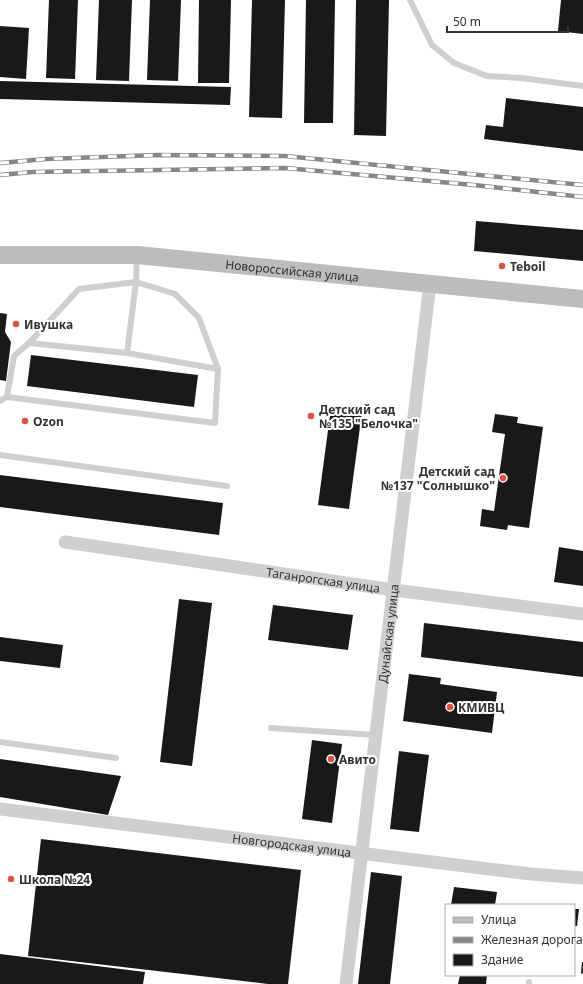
<svg xmlns="http://www.w3.org/2000/svg" width="583" height="984" viewBox="0 0 583 984" font-family="'Noto Sans',sans-serif">
<style>
.building{fill:#191919}
.lines{fill:none;stroke-linecap:round;stroke-linejoin:round}
.service{stroke:#cfcfcf;stroke-width:6}
.minor{stroke:#cfcfcf;stroke-width:13}
.secondary{stroke:#bcbcbc;stroke-width:18}
.rail-casing{stroke:#878787;stroke-width:4.5}
.rail{stroke:#fff;stroke-width:3;stroke-dasharray:9;stroke-linecap:butt}
.poi-dot{fill:#de5140;stroke:#fff;stroke-width:1.5}
.labels{text-anchor:middle;dominant-baseline:central;stroke-width:4;stroke-linejoin:round;paint-order:stroke}
.poi-label{font-size:12px;font-weight:bold;fill:#323232;stroke:#fff;text-anchor:start}
.street-label{font-size:12px;fill:#323232;stroke:#fff}
</style>
<rect width="100%" height="100%" fill="#fff"/>
<g class="building">
<path d="M49 0H78L75 79 46 78Z"/>
<path d="M99 0H132L129 81 96 80Z"/>
<path d="M150 0H181L178 81 147 80Z"/>
<path d="M199 0H231L229 83H198Z"/>
<path d="M252 0H285L282 118 249 117Z"/>
<path d="M306 0H335L333 123H304Z"/>
<path d="M356 0H389L386 136 354 135Z"/>
<path d="M561 0H583V34L558 31Z"/>
<path d="M0 26 29 28 26 79 0 77Z"/>
<path d="M0 81 231 87 230 105 0 99Z"/>
<path d="M506 98 583 107V151L484 139 486 125 503 127Z"/>
<path d="M476 221 583 230V261L474 251Z"/>
<path d="M0 313 7 314 5 332 11 342 6 381 0 380Z"/>
<path d="M31 355 198 375 194 407 27 386Z"/>
<path d="M331 408 362 412 349 509 318 505Z"/>
<path d="M495 414 518 417 517 423 543 427 529 528 508 525 507 530 480 526 482 509 494 511 505 434 492 432Z"/>
<path d="M0 475 223 503 219 535 0 507Z"/>
<path d="M559 547 583 551V586L554 582Z"/>
<path d="M179 599 212 603 192 766 160 762Z"/>
<path d="M273 605 353 615 348 650 268 640Z"/>
<path d="M424 623 583 642V677L421 657Z"/>
<path d="M0 637 63 645 60 668 0 661Z"/>
<path d="M409 674 441 678 440 684 497 692 492 733 403 721Z"/>
<path d="M312 740 342 744 332 823 302 819Z"/>
<path d="M399 751 429 755 419 832 390 829Z"/>
<path d="M0 759 121 776 108 815 0 797Z"/>
<path d="M41 839 301 870 288 984H268L28 956Z"/>
<path d="M371 872 402 876 390 984H358Z"/>
<path d="M454 887 497 892 495 905H451Z"/>
<path d="M574 909H579L577 926H574Z"/>
<path d="M0 954 145 972 143 984H0Z"/>
<path d="M582 962H583V974L581 973Z"/>
<path d="M460 975H487L486 984H458Z"/>
</g>
<g class="lines">
<g class="service">
<path d="M410 0 432 45 454 63 487 76 521 78 583 86"/>
<path d="M127 353 218 369"/>
<path d="M7 397 215 423 218 369 199 318 175 294 136 282 127 353 29 343"/>
<path d="M0 401 7 397 14 356 29 343 79 289 136 282 137 256"/>
<path d="M0 455 227 486"/>
<path d="M271 728 375 735"/>
<path d="M0 742 116 758"/>
<path d="M529 984V982"/>
</g>
<g class="minor">
<path id="s1" d="M65 542 394 590 583 614"/>
<path id="s2" d="M0 809 531 874 583 878"/>
<path id="s3" d="M346 984 430 283"/>
</g>
<path class="secondary" id="s4" d="M0 255H137L583 299"/>
<g class="rail-casing">
<g id="rail">
<path d="M0 163 46 159 158 155 285 156 583 185"/>
<path d="M0 175 32 172 285 168 474 185 583 197"/>
</g>
</g>
<use href="#rail" class="rail"/>
</g>
<g class="poi-dot">
<circle cx="502" cy="266" r="4"/>
<circle cx="16" cy="324" r="4"/>
<circle cx="311" cy="416" r="4"/>
<circle cx="25" cy="421" r="4"/>
<circle cx="503" cy="478" r="4"/>
<circle cx="450" cy="707" r="4"/>
<circle cx="331" cy="759" r="4"/>
<circle cx="11" cy="879" r="4"/>
</g>
<g class="labels">
<g class="poi-label">
<text x="510" y="266">Teboil</text>
<text x="24" y="324">Ивушка</text>
<text x="319" y="409">Детский сад<tspan x="319" dy="14">№135 "Белочка"</tspan></text>
<text x="33" y="421">Ozon</text>
<text x="495" y="471" text-anchor="end">Детский сад<tspan x="495" dy="14">№137 "Солнышко"</tspan></text>
<text x="458" y="707">КМИВЦ</text>
<text x="339" y="759">Авито</text>
<text x="19" y="879">Школа №24</text>
</g>
<g class="street-label">
<text stroke="none"><textPath href="#s4" startOffset="293">Новороссийская улица</textPath></text>
<text stroke="none"><textPath href="#s1" startOffset="261">Таганрогская улица</textPath></text>
<text stroke="none"><textPath href="#s3" startOffset="353">Дунайская улица</textPath></text>
<text stroke="none"><textPath href="#s2" startOffset="294">Новгородская улица</textPath></text>
</g>
</g>
<rect x="445" y="904" width="130" height="72" fill="#ffffff" stroke="#adadad"/>
<rect x="453" y="917" width="20" height="6" fill="#bcbcbc" stroke="#adadad"/>
<text x="481" y="924" font-size="12" fill="#323232">Улица</text>
<rect x="453" y="937" width="20" height="6" fill="#878787" stroke="#adadad"/>
<text x="481" y="944" font-size="12" fill="#323232">Железная дорога</text>
<rect x="453" y="954" width="20" height="12" fill="#191919" stroke="#adadad"/>
<text x="481" y="964" font-size="12" fill="#323232">Здание</text>
<path d="M447 26v6h121v-6" fill="none" stroke="#323232" stroke-width="2"/>
<text x="453" y="26" font-size="12" fill="#323232" stroke="#ffffff" stroke-width="3" paint-order="stroke">50 m</text>
</svg>
